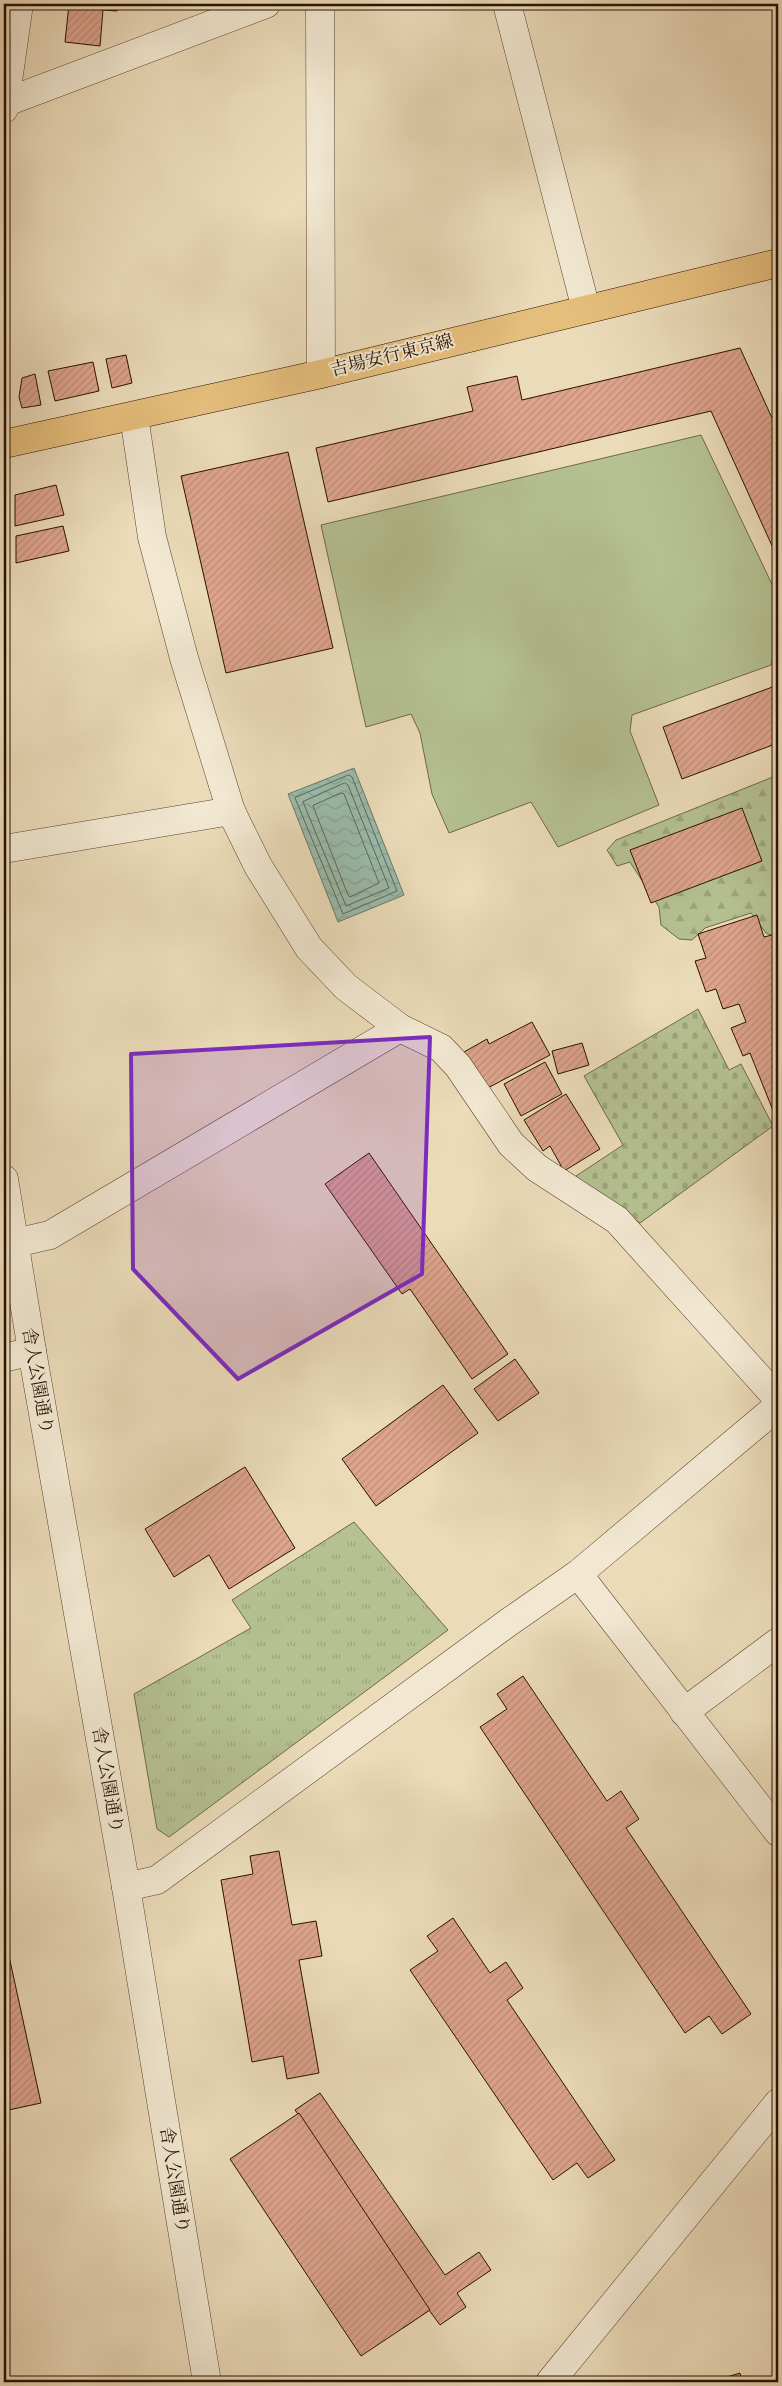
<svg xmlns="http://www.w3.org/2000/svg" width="782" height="2386" viewBox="0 0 782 2386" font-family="'Old Standard TT','Noto Serif JP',serif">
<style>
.grass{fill:url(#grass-tufts);stroke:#6e6848}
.forest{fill:url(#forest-firs);stroke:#6e6848}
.cemetery{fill:url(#cemetery-stones);stroke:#6e6848}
.pitch{fill:#b5c191;stroke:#6e6848}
.water{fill:url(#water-waves);stroke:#6c7767}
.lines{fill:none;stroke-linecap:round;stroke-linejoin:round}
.shore{stroke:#606656;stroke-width:1}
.building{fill:url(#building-hatch);stroke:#281000}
.minor-casing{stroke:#59432e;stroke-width:29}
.major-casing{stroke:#281000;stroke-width:29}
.minor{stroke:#f2e8d2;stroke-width:28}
.major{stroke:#e6be7c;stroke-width:28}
.marked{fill:#7b2cbf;fill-opacity:0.2;stroke:#7b2cbf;stroke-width:4;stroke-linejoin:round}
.labels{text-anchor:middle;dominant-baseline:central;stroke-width:4;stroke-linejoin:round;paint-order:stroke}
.street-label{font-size:18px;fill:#281000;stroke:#f2e8d2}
</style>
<defs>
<pattern id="grass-tufts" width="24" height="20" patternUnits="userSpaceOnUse" patternTransform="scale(1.25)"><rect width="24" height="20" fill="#b5c191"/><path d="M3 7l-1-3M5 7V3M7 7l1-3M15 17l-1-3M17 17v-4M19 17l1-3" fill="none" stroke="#9ca57b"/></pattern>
<pattern id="forest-firs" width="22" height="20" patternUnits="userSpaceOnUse" patternTransform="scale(1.25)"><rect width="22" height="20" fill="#b5c191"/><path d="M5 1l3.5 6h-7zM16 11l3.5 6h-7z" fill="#9ca57b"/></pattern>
<pattern id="cemetery-stones" width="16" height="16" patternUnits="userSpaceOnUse" patternTransform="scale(1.25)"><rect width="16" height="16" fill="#b5c191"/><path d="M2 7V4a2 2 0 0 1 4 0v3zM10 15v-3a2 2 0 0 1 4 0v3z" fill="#9ca57b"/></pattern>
<pattern id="water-waves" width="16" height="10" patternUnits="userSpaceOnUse" patternTransform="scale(1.25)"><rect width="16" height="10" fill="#99bbab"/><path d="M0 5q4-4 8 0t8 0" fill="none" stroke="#84a091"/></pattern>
<pattern id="building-hatch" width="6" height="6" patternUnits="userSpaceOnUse" patternTransform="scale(1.25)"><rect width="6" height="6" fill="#dea48d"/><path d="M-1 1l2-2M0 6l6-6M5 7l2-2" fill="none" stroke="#be8c78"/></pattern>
</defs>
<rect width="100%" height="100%" fill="#ebdbb9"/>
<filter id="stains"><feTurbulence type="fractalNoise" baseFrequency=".004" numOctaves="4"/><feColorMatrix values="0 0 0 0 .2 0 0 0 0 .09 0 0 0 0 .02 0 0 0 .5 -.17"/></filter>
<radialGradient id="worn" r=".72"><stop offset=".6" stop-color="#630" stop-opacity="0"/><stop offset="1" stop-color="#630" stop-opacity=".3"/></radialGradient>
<path class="grass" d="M354 1522 448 1630 169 1837 157 1829 134 1694 251 1628 232 1600Z"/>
<path class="forest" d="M778 775V938L766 933 751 913 705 928 692 940 679 939 661 925 659 907 630 862 617 866 607 850 616 840Z"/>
<path class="cemetery" d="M698 1009 729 1070 741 1064 773 1126 640 1223 573 1178 623 1145 584 1076Z"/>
<path class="pitch" d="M701 435 778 597V641L771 665 632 715 630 731 659 805 558 847 531 802 449 833 432 794 420 733 411 714 366 727 321 525Z"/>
<path class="water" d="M354 768 404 895 338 922 288 794Z"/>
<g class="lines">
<g class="shore">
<path d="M349 775 352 777 397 891 343 914 295 798Z"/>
<path d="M345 783 348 785 389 888 346 906 303 802Z"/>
<path d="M341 793 344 794 379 883 350 897 348 895 313 806Z"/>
</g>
</g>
<g class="building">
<path d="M69 4H118L117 11 103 10 100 46 65 42Z"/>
<path d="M740 348 778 431V559L711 411 328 502 316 448 473 411 467 387 517 376 522 400Z"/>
<path d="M126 355 132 383 112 388 106 359Z"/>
<path d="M93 362 99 391 55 401 48 371Z"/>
<path d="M35 374 41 405 22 408 19 397 22 378Z"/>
<path d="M288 452 333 648 226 673 181 476Z"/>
<path d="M56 485 64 515 15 526V495Z"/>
<path d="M63 526 69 551 16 563V536Z"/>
<path d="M778 685V743L682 779 663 727Z"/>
<path d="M742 808 762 861 651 903 630 850Z"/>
<path d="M757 915 764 937 776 934 778 941V1117L776 1118 750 1053 743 1056 731 1028 746 1022 739 1004 723 1009 716 989 706 992 695 961 706 958 698 934Z"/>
<path d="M532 1022 550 1055 484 1090 464 1052 487 1039 489 1044Z"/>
<path d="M582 1043 589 1065 558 1074 552 1051Z"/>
<path d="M545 1062 562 1094 521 1116 504 1084Z"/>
<path d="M566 1094 600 1149 564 1171 550 1146 543 1151 524 1120Z"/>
<path d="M369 1153 508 1354 472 1379 410 1289 402 1294 325 1184Z"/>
<path d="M515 1359 539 1393 498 1421 474 1389Z"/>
<path d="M443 1385 478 1433 376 1506 342 1459Z"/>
<path d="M245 1467 295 1548 229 1589 209 1555 174 1577 145 1529Z"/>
<path d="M523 1676 607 1801 621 1791 639 1819 626 1828 751 2014 722 2034 709 2016 685 2033 480 1727 507 1709 497 1694Z"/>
<path d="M279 1851 292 1925 316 1921 322 1956 299 1960 319 2073 287 2079 283 2056 252 2062 221 1880 253 1874 250 1856Z"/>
<path d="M453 1918 490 1973 506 1962 523 1988 507 2000 615 2160 588 2178 577 2163 553 2180 410 1970 438 1951 427 1936Z"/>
<path d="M4 1933 41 2103 4 2111Z"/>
<path d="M320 2093 445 2275 479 2252 491 2270 457 2293 466 2307 440 2325 429 2310 403 2328 277 2145 306 2125 295 2110Z"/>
<path d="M299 2113 430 2310 361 2356 230 2159Z"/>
<path d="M740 2373 742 2382H711Z"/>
</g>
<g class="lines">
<g class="minor-casing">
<g id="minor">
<path d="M320 4 321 374"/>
<path d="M507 4 586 309"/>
<path d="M4 103 266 4"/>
<path d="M4 109 19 4"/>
<path d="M134 416 152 537 184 658 231 811 258 866 309 948 346 987 400 1028 441 1048 458 1066 511 1144 537 1168 617 1220 778 1399"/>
<path d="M4 849 231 811"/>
<path d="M4 1179 32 1351 126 1887 207 2382"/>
<path d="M15 1243 50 1235 400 1028"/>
<path d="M4 1358 32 1351"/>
<path d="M578 1574 778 1832"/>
<path d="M684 1712 778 1642"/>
<path d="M126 1887 157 1880 509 1622 578 1574 778 1406"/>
<path d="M550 2382 778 2103"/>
</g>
</g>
<g class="major-casing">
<path id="major" d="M4 444 321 374 778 263"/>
</g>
<use href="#minor" class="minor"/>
<use href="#major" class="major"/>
</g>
<path class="marked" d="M430 1037 422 1274 238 1379 133 1269 131 1054Z"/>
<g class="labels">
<g class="street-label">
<text transform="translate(392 356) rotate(-14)">吉場安行東京線</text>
<text transform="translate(37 1381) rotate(80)">舎人公園通り</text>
<text transform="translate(107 1780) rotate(80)">舎人公園通り</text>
<text transform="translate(174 2180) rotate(81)">舎人公園通り</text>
</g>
</g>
<rect width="782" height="2386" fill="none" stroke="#ebdbb9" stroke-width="20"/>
<rect x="5" y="5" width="772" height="2376" fill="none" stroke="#281000" stroke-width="2.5"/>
<rect x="10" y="10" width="762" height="2366" fill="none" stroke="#281000"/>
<rect width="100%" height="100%" filter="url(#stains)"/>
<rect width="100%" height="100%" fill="url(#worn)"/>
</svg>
